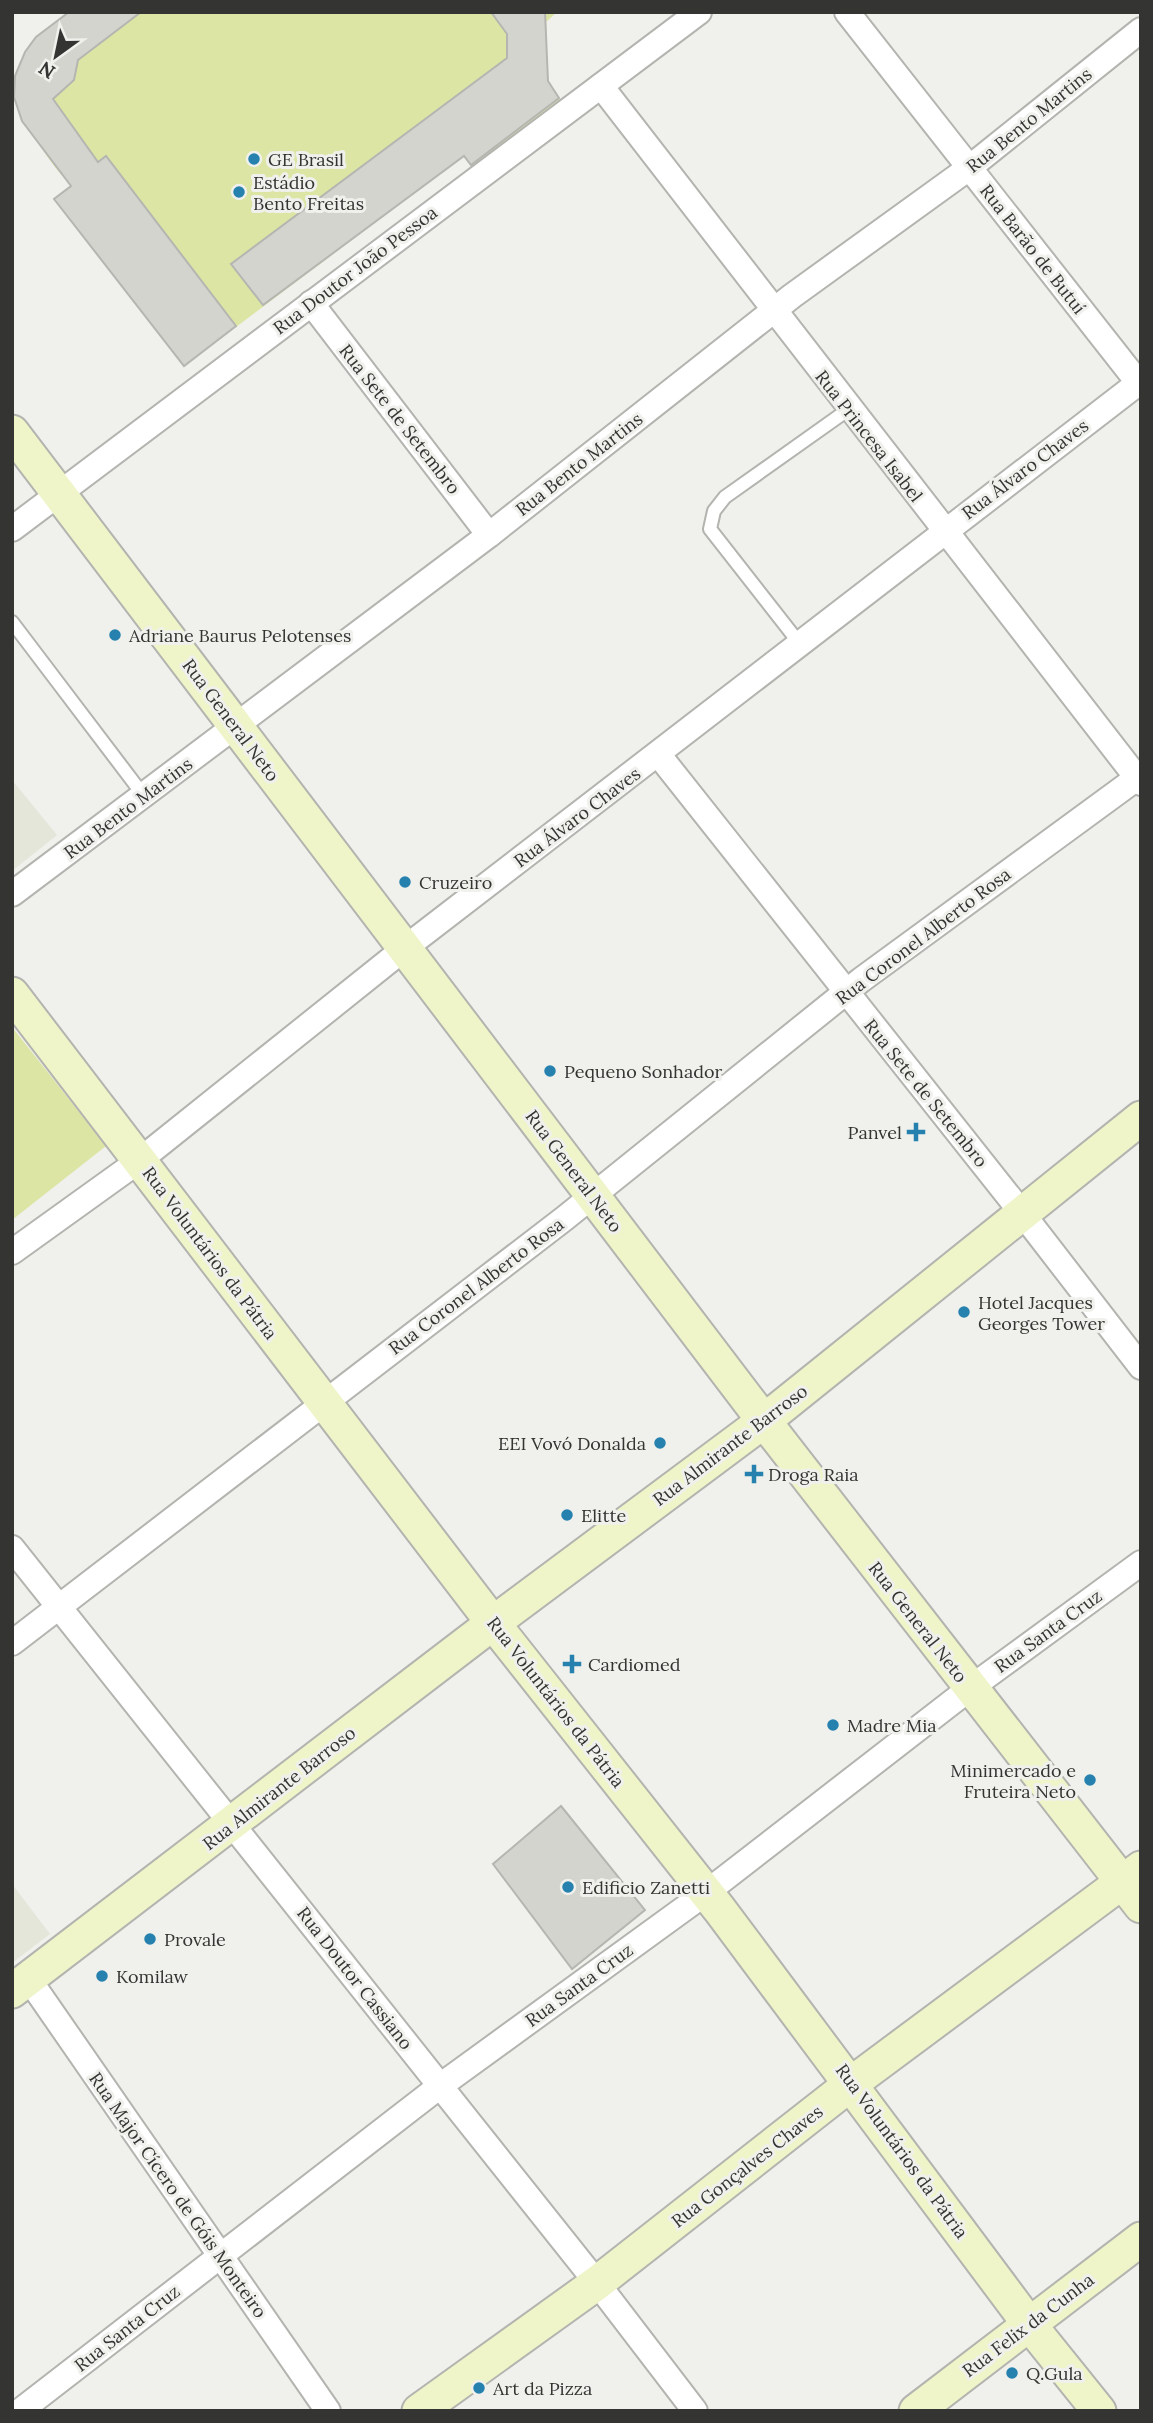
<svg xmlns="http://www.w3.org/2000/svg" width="1153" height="2423" viewBox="0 0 1153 2423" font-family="Lora,serif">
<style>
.built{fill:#e4e6da}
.green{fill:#dce5a4}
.building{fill:#d4d4cf;stroke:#b5b6b1;stroke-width:2}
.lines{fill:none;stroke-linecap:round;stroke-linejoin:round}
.lane-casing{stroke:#b3b4af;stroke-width:16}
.street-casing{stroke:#b3b4af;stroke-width:28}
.secondary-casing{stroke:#b3b4af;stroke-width:37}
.lane{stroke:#fff;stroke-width:12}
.street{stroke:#fff;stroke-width:24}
.secondary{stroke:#eff4c9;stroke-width:33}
.poi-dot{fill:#2781af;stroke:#f0f1ec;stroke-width:2.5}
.labels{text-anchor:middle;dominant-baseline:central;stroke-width:6;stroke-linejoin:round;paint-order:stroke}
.street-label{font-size:18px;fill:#343533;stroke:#f0f1ec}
.poi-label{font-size:18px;fill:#343533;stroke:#f0f1ec;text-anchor:start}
</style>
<rect width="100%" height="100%" fill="#f0f1ec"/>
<g class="built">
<path d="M12 780 57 835 12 871Z"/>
<path d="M12 1884 50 1934 12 1963Z"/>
</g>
<g class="green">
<path d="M69 12H557L546 22 548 81 561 101 474 169 464 156 184 366 54 199 71 186C34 143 0 94 34 39 43 29 58 21 69 12Z"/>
<path d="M12 1027 106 1146 12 1220Z"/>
</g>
<g class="building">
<path d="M69 12H141L78 60 74 80 53 99 98 162 106 156 236 326 184 366 54 199 71 186 22 121 14 97 15 76 25 52 36 37Z"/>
<path d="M491 12H545L548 81 559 98 471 165 464 156 263 305 231 264 507 58V34Z"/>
<path d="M561 1806 645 1910 572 1969 493 1864Z"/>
</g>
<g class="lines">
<g class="lane-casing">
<g id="lane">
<path d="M12 622 144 796"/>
<path d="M800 644 710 529 714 511 725 497 849 409"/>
</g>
</g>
<g class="street-casing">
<g id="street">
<path d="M847 12 1141 386"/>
<path d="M601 86 1141 783"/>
<path d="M311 303 489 535"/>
<path d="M12 529 699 12"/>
<path d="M658 754 1022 1213 1141 1367"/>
<path d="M12 894 489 535 792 296 969 168 1141 30"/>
<path d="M12 1252 140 1160 405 948 1141 381"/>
<path d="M12 1548 597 2283 695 2411"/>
<path d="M12 1643 565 1218 861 980 1141 775"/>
<path d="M28 1978 328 2411"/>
<path d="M20 2411 440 2086 707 1892 969 1689 1141 1563"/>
</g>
</g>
<g class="secondary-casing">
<g id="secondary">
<path d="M12 432 764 1421 1141 1906"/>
<path d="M12 994 493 1623 720 1910 1029 2324 1099 2411"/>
<path d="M12 1991 493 1623 764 1421 1141 1118"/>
<path d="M419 2411 597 2283 852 2083 1141 1868"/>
<path d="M916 2411 1141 2239"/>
</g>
</g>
<use href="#lane" class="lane"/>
<use href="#street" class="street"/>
<use href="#secondary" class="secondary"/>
</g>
<g class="poi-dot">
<circle cx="254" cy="159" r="7"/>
<circle cx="239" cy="192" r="7"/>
<circle cx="115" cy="635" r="7"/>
<circle cx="405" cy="882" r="7"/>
<circle cx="550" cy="1071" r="7"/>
<path d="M912.5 1121.5h7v7h7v7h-7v7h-7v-7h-7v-7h7z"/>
<circle cx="964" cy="1312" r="7"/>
<circle cx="660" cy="1443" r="7"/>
<path d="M750.5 1463.5h7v7h7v7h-7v7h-7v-7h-7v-7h7z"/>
<circle cx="567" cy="1515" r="7"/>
<path d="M568.5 1653.5h7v7h7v7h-7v7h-7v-7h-7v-7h7z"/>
<circle cx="833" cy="1725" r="7"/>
<circle cx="1090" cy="1780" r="7"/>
<circle cx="568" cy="1887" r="7"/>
<circle cx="150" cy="1939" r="7"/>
<circle cx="102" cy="1976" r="7"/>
<circle cx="1012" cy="2373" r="7"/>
<circle cx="479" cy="2388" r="7"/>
</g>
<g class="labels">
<g class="street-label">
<text transform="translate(1029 120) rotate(-39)">Rua Bento Martins</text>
<text transform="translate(1033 249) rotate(52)">Rua Barão de Butuí</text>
<text transform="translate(355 270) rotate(-37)">Rua Doutor João Pessoa</text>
<text transform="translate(400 419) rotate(52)">Rua Sete de Setembro</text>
<text transform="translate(869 436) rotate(52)">Rua Princesa Isabel</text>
<text transform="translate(579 464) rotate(-38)">Rua Bento Martins</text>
<text transform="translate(1025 469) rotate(-37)">Rua Álvaro Chaves</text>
<text transform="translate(231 720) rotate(53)">Rua General Neto</text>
<text transform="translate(128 808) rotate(-37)">Rua Bento Martins</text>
<text transform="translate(577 817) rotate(-37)">Rua Álvaro Chaves</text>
<text transform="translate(923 936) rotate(-37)">Rua Coronel Alberto Rosa</text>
<text transform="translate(926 1093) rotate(51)">Rua Sete de Setembro</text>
<text transform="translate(574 1171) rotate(53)">Rua General Neto</text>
<text transform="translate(210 1253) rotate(53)">Rua Voluntários da Pátria</text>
<text transform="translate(476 1286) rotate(-37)">Rua Coronel Alberto Rosa</text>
<text transform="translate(730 1445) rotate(-37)">Rua Almirante Barroso</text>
<text transform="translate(918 1622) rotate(52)">Rua General Neto</text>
<text transform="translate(1048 1631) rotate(-36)">Rua Santa Cruz</text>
<text transform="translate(556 1702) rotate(52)">Rua Voluntários da Pátria</text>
<text transform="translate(279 1788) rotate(-38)">Rua Almirante Barroso</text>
<text transform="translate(355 1978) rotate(52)">Rua Doutor Cassiano</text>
<text transform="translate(579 1985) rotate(-36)">Rua Santa Cruz</text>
<text transform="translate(902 2151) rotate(54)">Rua Voluntários da Pátria</text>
<text transform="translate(747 2166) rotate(-38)">Rua Gonçalves Chaves</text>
<text transform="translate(178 2195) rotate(55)">Rua Major Cícero de Góis Monteiro</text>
<text transform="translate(1028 2325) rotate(-37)">Rua Felix da Cunha</text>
<text transform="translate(127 2328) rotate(-38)">Rua Santa Cruz</text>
</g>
<g class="poi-label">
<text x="268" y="159">GE Brasil</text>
<text x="253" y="182">Estádio<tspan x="253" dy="21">Bento Freitas</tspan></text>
<text x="129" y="635">Adriane Baurus Pelotenses</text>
<text x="419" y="882">Cruzeiro</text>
<text x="564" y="1071">Pequeno Sonhador</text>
<text x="902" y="1132" text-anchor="end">Panvel</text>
<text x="978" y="1302">Hotel Jacques<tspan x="978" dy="21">Georges Tower</tspan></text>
<text x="646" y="1443" text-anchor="end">EEI Vovó Donalda</text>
<text x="768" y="1474">Droga Raia</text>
<text x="581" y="1515">Elitte</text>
<text x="588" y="1664">Cardiomed</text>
<text x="847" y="1725">Madre Mia</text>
<text x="1076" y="1770" text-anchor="end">Minimercado e<tspan x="1076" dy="21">Fruteira Neto</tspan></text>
<text x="582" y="1887">Edificio Zanetti</text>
<text x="164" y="1939">Provale</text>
<text x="116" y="1976">Komilaw</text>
<text x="1026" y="2373">Q.Gula</text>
<text x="493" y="2388">Art da Pizza</text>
</g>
</g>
<rect width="1153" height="2423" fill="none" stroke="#343533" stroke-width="28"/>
<g transform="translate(56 56) rotate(213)" stroke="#f0f1ec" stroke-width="5" paint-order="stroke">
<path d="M0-5L12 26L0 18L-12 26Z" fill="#343533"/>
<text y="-10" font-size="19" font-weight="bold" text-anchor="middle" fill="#343533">N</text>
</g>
</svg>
